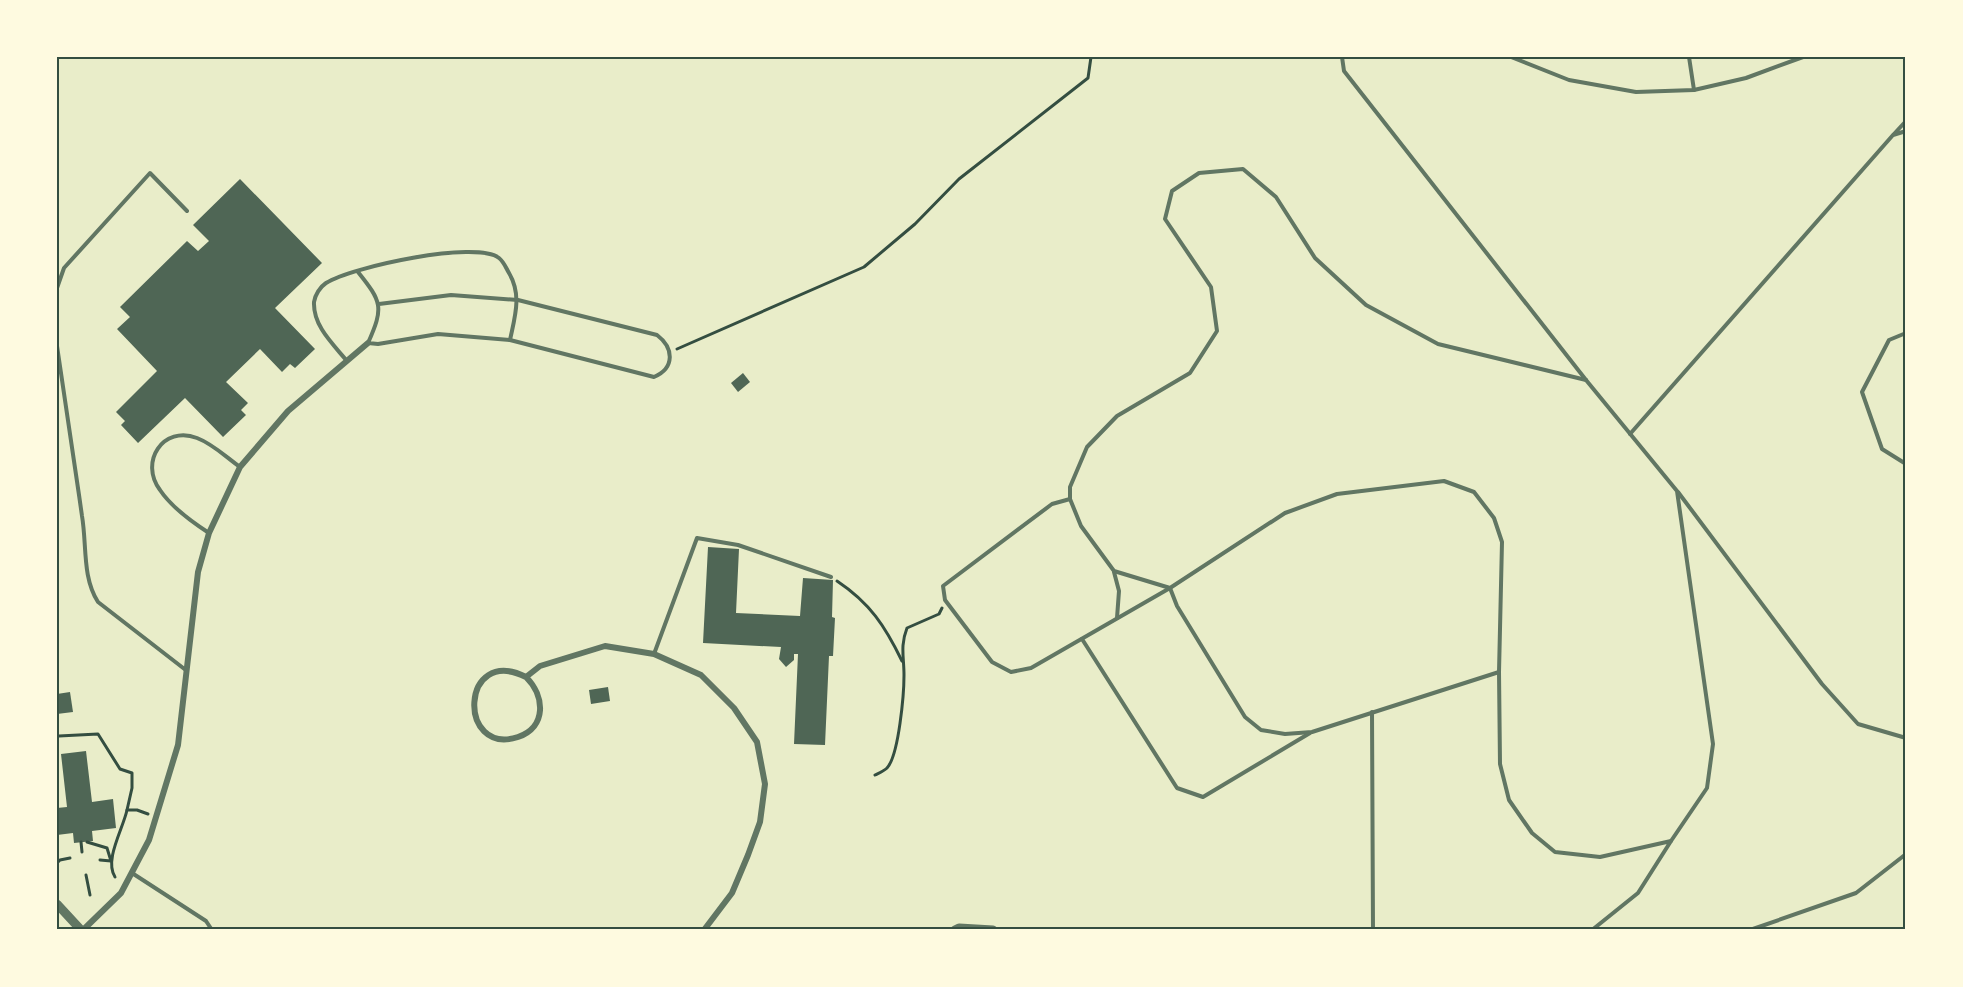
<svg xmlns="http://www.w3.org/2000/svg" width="1963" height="987" viewBox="0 0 1963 987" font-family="Poppins,sans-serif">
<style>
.building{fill:#4f6655}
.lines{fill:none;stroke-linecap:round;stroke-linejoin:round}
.path{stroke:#344e41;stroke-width:3}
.service{stroke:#617663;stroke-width:4}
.minor{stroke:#617663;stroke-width:6}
.tertiary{stroke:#617663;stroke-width:9}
.neatline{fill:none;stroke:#344e41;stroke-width:2}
</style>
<rect width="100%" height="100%" fill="#e9edc9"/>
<g class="building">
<path d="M240 179 322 263 275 308 315 349 295 368 290 364 282 372 260 349 226 382 248 403 241 410 246 415 223 437 185 398 138 443 121 425 125 421 116 412 157 371 117 329 130 317 120 307 187 241 198 251 209 241 193 225Z"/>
<path d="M743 373 750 382 738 392 731 383Z"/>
<path d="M708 547 739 549 736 613 800 616 803 578 833 580 832 617 835 618 833 656H829L825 745 794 744 798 654H794V660L786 667 779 659 781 647 703 643Z"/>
<path d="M608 687 610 701 591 704 589 690Z"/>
<path d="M70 692 73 712 57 714V694Z"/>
<path d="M86 751 92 802 113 799 116 828 92 831 93 841 74 843 73 833 57 835V808L67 807 61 754Z"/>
</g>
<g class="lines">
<g class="path">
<path d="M677 349 864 267 915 224 959 179 1088 78 1091 57"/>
<path d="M837 581C870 603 885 626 902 661"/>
<path d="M59 736 98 734 120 769 132 773V788L127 810"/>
<path d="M875 775C879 773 884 771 887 768 899 755 904 693 904 675 904 657 900 646 907 628L939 614 942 608"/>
<path d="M81 842 82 852"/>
<path d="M87 842 107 848 111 861 100 860"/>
<path d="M57 863 60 860 70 858"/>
<path d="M86 875 90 895"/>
<path d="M115 877C104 860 123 829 127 810H137L148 814"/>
</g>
<g class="service">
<path d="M1342 57 1344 71 1586 380 1677 491 1713 744 1707 788 1671 841"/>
<path d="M1511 57 1569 80 1636 92 1694 90 1689 57"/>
<path d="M1694 90 1746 78 1803 57"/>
<path d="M1894 134 1906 121"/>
<path d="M358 272C382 302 384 307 368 343L378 344 438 334 510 340 654 377C675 368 674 348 657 335L518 300 451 295 379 304"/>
<path d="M57 288 64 268 150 173 187 211"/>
<path d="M1906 333 1889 340 1862 392 1882 449 1906 464"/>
<path d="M57 346C65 402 74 459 82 516 87 545 82 577 98 602L187 671"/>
<path d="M347 361C333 344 313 326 314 302 315 295 320 287 326 283 351 267 476 240 499 258 504 262 506 268 509 273 522 295 515 316 510 340"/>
<path d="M1586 380 1438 344 1366 305 1315 258 1276 197 1243 169 1199 173 1172 191 1165 219 1211 287 1217 331 1190 373 1117 416 1087 447 1070 487V499L1081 526 1114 571 1170 588 1285 513 1337 494 1444 481 1474 492 1494 518 1502 542 1499 672 1500 764 1509 800 1532 833 1555 852 1600 857 1671 841 1638 893 1592 930"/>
<path d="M1630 434 1893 135 1906 131"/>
<path d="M1678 492 1822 684 1858 724 1906 738"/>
<path d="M1070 499 1052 504 943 586 945 600 992 662 1011 672 1031 668 1170 588 1177 606 1245 717 1261 730 1285 734 1312 732 1499 672"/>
<path d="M209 533C192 522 172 508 160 490 139 462 163 425 197 438 213 444 226 457 240 467"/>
<path d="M1114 572 1119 591 1117 618"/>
<path d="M1082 639 1177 788 1203 797 1310 733"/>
<path d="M654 654 697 538 738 545 831 577"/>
<path d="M1372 712 1373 930"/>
<path d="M132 873 206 921 212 930"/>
<path d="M1750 930 1856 893 1906 854"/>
</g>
<g class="minor">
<path d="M526 677C545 696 547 727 518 737 457 757 460 644 526 677L540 666 605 646 654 654 701 675 734 708 757 742 765 784 760 822 748 855 732 893 704 930"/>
<path d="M83 930 121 893 149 840 178 745 198 572 209 533 240 467 288 411 368 343"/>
</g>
<g class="tertiary">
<path d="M57 904 81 930"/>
<path d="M955 930 959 928 993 930"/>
</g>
</g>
<rect width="1963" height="987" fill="none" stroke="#fefae0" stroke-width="117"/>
<rect x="58" y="58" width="1846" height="870" class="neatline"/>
</svg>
